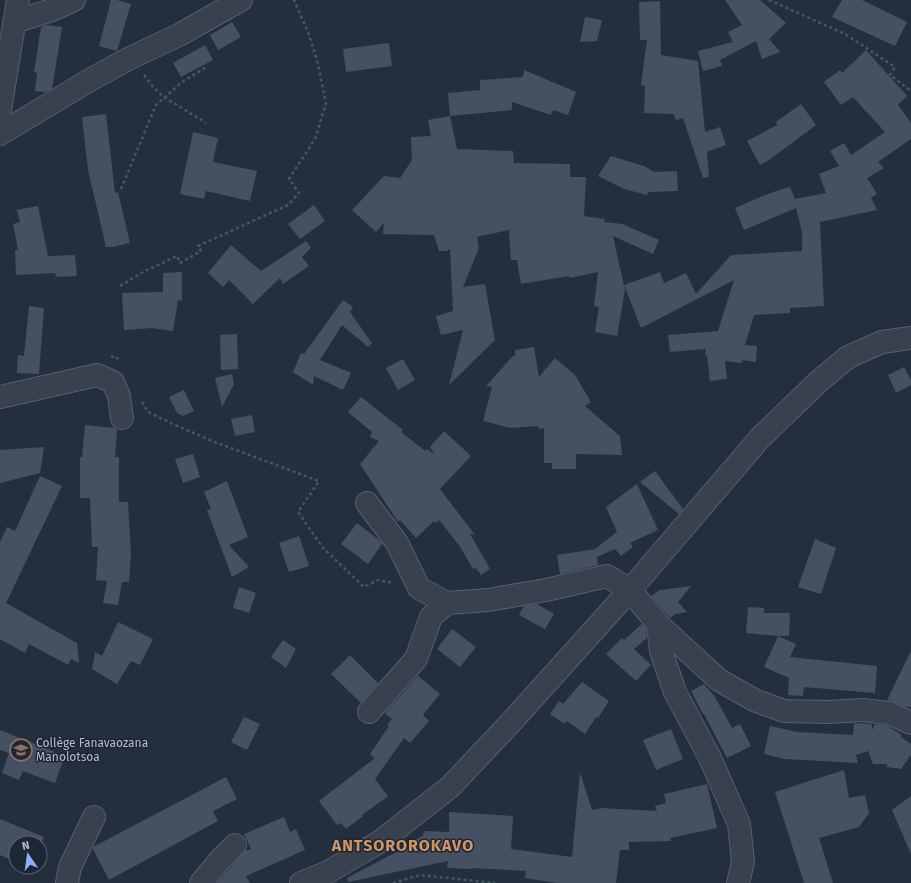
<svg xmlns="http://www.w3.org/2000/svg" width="911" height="883" viewBox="0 0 911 883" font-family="'Fira Sans',sans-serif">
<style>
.building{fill:#455162}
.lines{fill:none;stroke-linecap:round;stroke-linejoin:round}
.minor-casing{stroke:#565f6c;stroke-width:24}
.path{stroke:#44595c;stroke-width:2.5;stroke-dasharray:3 3;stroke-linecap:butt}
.minor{stroke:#38414e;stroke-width:22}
.labels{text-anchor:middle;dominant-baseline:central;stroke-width:3;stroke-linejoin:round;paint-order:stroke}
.poi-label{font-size:12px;fill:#b4bcc9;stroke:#1d2633;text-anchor:start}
.district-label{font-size:16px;font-weight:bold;letter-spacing:1px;fill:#d59563;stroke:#1d2633}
</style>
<rect width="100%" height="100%" fill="#242f3e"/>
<g class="building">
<path d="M111 0H117L131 4 117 51 99 46Z"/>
<path d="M725 0H760L786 23 769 39 780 52 762 59 756 41 720 60 722 66 703 71 698 51 733 42 728 32 742 25Z"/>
<path d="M842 0H862L907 22 895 46 832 17Z"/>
<path d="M660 1 661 55 698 61 705 132 720 127 726 145 707 152 709 177 703 178 683 118 676 120 674 114 644 113 645 86 641 85 647 40H640L639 2Z"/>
<path d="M585 17 602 20 597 41 580 42Z"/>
<path d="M232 22 241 37 218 50 210 35Z"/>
<path d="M46 25 62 27 52 89 45 92 35 91 37 73 34 72 41 27Z"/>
<path d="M389 43 392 66 346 72 343 49Z"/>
<path d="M205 45 213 60 181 77 173 63Z"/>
<path d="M866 50 907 96 898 105 911 123V139L878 162 884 168 867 178 877 194 871 198 877 210 820 222 824 306 790 308V313L754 315 745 345 757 346 756 362 742 360V363L725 361 727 379 710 381 707 355H705L706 349 670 352 668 335 718 331 734 280 641 328 624 285 660 272 664 283 686 273 696 294 731 255 802 251V232L796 208 744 230 735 208 770 193 790 187 795 199 826 193 819 174 839 166 830 151 844 143 851 155 885 132 853 97 841 105 824 82 840 70 842 73Z"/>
<path d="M524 70 576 92 568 115 553 110 551 115 512 102V110L450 116 448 93 480 90V80L523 77Z"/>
<path d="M801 104 816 125 769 160 760 165 747 141 777 125 776 122Z"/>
<path d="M106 114 115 193 118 192 130 243 113 247H106L88 170 82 117Z"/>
<path d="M450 116 457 149 513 151 514 163 570 164V177H586L584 216 605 219 604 222 622 224 659 240 653 254 613 236 625 290 617 336 595 332 599 307 594 306 598 272 569 278V276L521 284 517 260H511L509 230 477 237 479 248 463 287 485 284 495 340 449 385 463 330 441 335 436 316 453 311 450 249 446 251H439L434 235 383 234 384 223 376 232 352 210 384 176 400 178 412 160 411 137 431 136 428 120Z"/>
<path d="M193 132 218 138 213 162 257 171 250 201 206 191 204 199 180 194Z"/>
<path d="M611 156 644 166 654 172 677 171 678 191 648 192 647 195 624 189 598 176Z"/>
<path d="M314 205 325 221 300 239 288 224Z"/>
<path d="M38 206 48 256 75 255 77 276 56 277 55 273 16 275 15 250H18L13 224 20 222 17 210Z"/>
<path d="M306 241 311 248 302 257 309 266 283 284 280 278 253 304 229 280 223 287 208 273 231 245 261 271Z"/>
<path d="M182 272V301L178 300 173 331 152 328 124 330 122 293 163 292V273Z"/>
<path d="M343 300 353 307 350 312 372 343 368 347 342 325 320 360 351 373 343 390 314 376 313 385 293 372 301 353 304 354Z"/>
<path d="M29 306 44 308 39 374 17 373 18 355 24 356Z"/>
<path d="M237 334 238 369 221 370 220 335Z"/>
<path d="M534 347 539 377 555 358 575 375 591 402 585 406 620 436 622 455 576 454V469H552V463H544V428L539 429 538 426 510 428 483 421 492 387 486 386 513 356H515V350Z"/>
<path d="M403 359 415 380 398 390 386 368Z"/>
<path d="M904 367 911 380V385L896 393 888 375Z"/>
<path d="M232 374 234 384 222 407 215 378Z"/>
<path d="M184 390 194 411 183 416 177 413 169 397Z"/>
<path d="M361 397 403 430 401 432 425 451 427 449 435 455 430 447 444 431 471 456 440 489 475 535 470 534 490 569 481 575 476 568 473 569 459 545 439 520 436 523 434 521 416 538 400 520 398 522 360 464 379 441 370 437 372 432 348 412Z"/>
<path d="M252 415 255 432 235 436 231 419Z"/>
<path d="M85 425 115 428 117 430 115 457H119V502H128L131 556 129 582H122L118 605 103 603 107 581 96 580 98 547H92L90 498H80V457H82Z"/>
<path d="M44 447 40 473 0 483V450Z"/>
<path d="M193 454 200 477 183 483 175 459Z"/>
<path d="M655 471 683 509 679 514 640 482Z"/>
<path d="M40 476 62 486 6 603 77 643 79 663 71 659 68 665 29 644 25 653 0 639V542L7 527 15 531Z"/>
<path d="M227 481 248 537 229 545 249 567 232 577 207 510 211 509 204 492Z"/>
<path d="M637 484 658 530 630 543 633 547 621 556 615 549 597 557 598 565 560 574 557 555 595 549 617 532 606 507Z"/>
<path d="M357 523 379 540 382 544 368 564 341 544Z"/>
<path d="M299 536 309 566 289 572 279 543Z"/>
<path d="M815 539 836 548 821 594 798 587Z"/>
<path d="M691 586 678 602 687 612 675 614 670 618 651 596 660 590Z"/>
<path d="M239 587 256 593 249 613 233 608Z"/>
<path d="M537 604 554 614 545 629 519 615 524 606Z"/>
<path d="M748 607 764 608V613H790L789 636H778L796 644 790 657 877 666 875 693 804 687 803 696 788 695 789 678 764 667 778 636 746 633Z"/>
<path d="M118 622 153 639 140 665 131 661 117 684 92 669 95 652 102 656Z"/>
<path d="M642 624 646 629 647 638 634 649 651 665 636 681 606 654 622 638 624 640Z"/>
<path d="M452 629 476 647 460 667 437 649Z"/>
<path d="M283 640 296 649 286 668 271 657Z"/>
<path d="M911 651V707H906L894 702 887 700Z"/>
<path d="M350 655 378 683 361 703 331 674Z"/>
<path d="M418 676 440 694 423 715 429 721 410 743 404 738 375 779 388 796 362 815 363 816 346 829 341 823 337 825 319 801 375 758 370 754 389 726 387 725 392 719 385 713Z"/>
<path d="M582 682 609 701 598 718 596 717 585 734 567 721 565 724 550 714 559 701 563 704Z"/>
<path d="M704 684 715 697 732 728 740 724 751 746 727 758 704 714H703L691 691Z"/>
<path d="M244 717 260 724 247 750 231 742Z"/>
<path d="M854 723 872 724V730L875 724 886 725 902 735 901 737 911 744V755L901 769 887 767V764H873L868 751 856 755 858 763 785 759 764 754 770 726 797 732 853 735Z"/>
<path d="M671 729 683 759 656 770 643 740Z"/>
<path d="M0 730 65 756 55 783 23 771 19 780 2 773 9 753 0 750Z"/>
<path d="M844 770 849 798 865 795 869 813 859 827 819 838 833 883H804L775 792Z"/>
<path d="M580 772 592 810 601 808 657 811 655 806 666 803 664 794 707 784 717 828 670 838 671 841 629 842V850H620L616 883H557L525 878 526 871 472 868V869L447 868 448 861 348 882 347 878 406 847 423 835 424 831 449 832V812L513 816 511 849 572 857Z"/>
<path d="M226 777 237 799 213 811 218 821 109 880 93 849V847Z"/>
<path d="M911 796V854L892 810Z"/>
<path d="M284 817 290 832 296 829 305 850 246 876 250 883H217L245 851 251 849 244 834Z"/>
<path d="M0 819 44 837 40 846V843H16V862L0 855Z"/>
</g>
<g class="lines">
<g class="minor-casing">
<g id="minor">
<path d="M14 22 52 10 74 0"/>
<path d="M0 110 18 0"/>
<path d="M0 134 90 80 130 58 179 35 241 0"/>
<path d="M0 397 97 375 113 382 119 396 122 418"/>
<path d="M367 503 397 543 419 588 447 603 488 600 546 590 607 576 630 590 658 624 719 680 754 700 784 711 828 712 863 710 889 713 911 723"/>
<path d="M658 624 661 651 675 692 710 758 739 824 743 862 738 883"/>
<path d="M369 712 416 659 431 617 447 603"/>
<path d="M67 883 70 867 94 817"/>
<path d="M201 883 221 859 235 845"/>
<path d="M301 883 328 872 381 841 450 787 514 719 630 590 760 438 818 382 848 357 882 342 911 338"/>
</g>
</g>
<g class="path">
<path d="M769 0 845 34 895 67 890 75 911 91"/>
<path d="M144 75 154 88 164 97 206 123"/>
<path d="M121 189 156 105 182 82 208 66"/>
<path d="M120 286 143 272 177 256 180 263 201 251 198 246 288 205 299 193 289 179 315 139 326 103 317 60 308 32 294 0"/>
<path d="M111 357 116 356 119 361"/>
<path d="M142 402 148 412 173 424 212 441 319 481 298 512 323 548 364 587 378 580 393 583"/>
<path d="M393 883 420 875 495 883"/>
</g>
<use href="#minor" class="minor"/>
</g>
<defs>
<g id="school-ring" transform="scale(1.15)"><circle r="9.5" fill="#1d2633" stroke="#8d6e63" stroke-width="1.5"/><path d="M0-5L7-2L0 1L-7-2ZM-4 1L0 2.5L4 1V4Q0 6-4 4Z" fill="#8d6e63"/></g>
</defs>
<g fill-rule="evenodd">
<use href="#school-ring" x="21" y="750"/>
</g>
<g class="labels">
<g class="poi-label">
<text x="36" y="743">Collège Fanavaozana<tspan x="36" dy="14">Manolotsoa</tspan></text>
</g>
<g class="district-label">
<text x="403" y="845">ANTSOROROKAVO</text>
</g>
</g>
<g transform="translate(28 855) rotate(347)"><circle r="19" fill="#1d2633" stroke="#59626f"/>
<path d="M0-3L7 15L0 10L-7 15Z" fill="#8ab4f8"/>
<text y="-6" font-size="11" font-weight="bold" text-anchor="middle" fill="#b4bcc9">N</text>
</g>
</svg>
